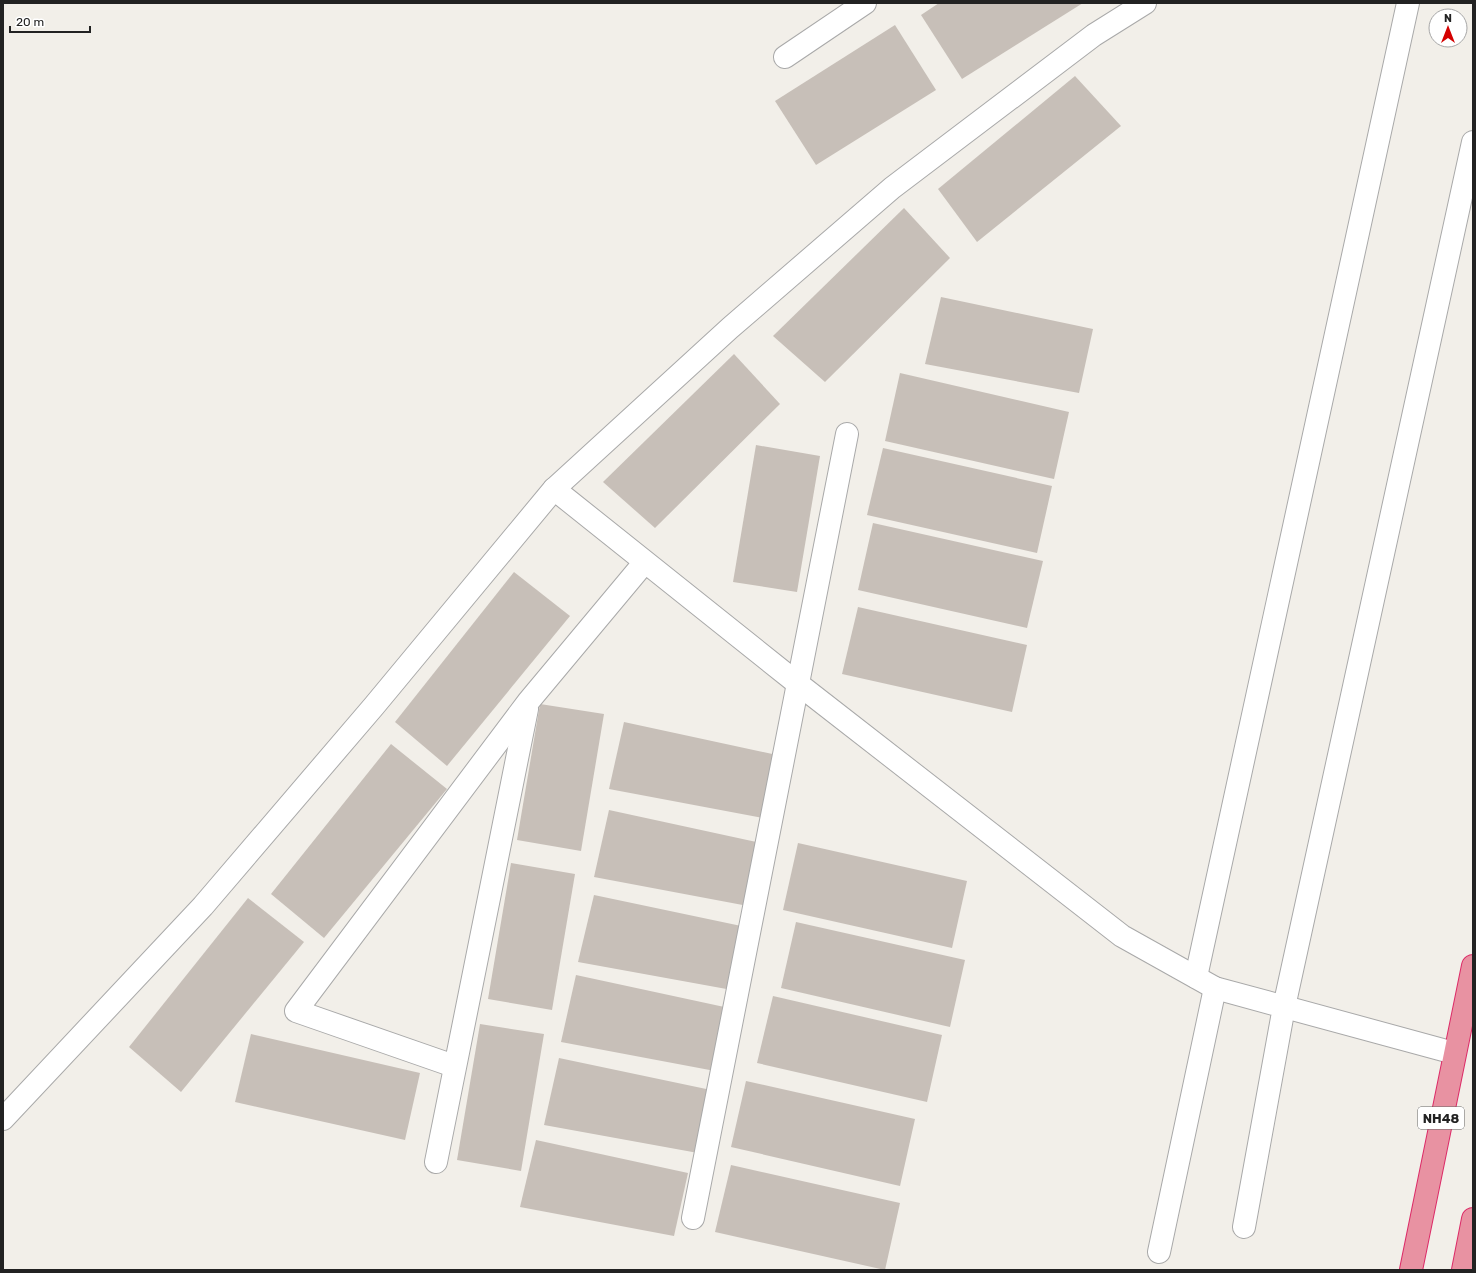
<svg xmlns="http://www.w3.org/2000/svg" width="1476" height="1273" viewBox="0 0 1476 1273" font-family="Rubik,sans-serif">
<style>
.building{fill:#c7bfb8}
.lines{fill:none;stroke-linecap:round;stroke-linejoin:round}
.minor-casing{stroke:#a9a9a9;stroke-width:24}
.highway-casing{stroke:#dc2a67;stroke-width:24}
.minor{stroke:#fff;stroke-width:22}
.highway{stroke:#e892a2;stroke-width:22}
.labels{text-anchor:middle;dominant-baseline:central;stroke-width:3;stroke-linejoin:round;paint-order:stroke}
.shield{fill:#fff;stroke:#646464;stroke-width:1}
.shield-label{font-size:13px;font-weight:bold;fill:#222}
</style>
<rect width="100%" height="100%" fill="#f2efe9"/>
<g class="building">
<path d="M939 3H1083L962 79 921 15Z"/>
<path d="M895 25 936 90 816 165 775 101Z"/>
<path d="M1075 76 1121 126 977 242 938 189Z"/>
<path d="M904 208 950 258 825 382 773 336Z"/>
<path d="M941 297 1093 329 1079 393 925 364Z"/>
<path d="M734 354 780 404 655 528 603 482Z"/>
<path d="M900 373 1069 412 1054 479 885 441Z"/>
<path d="M756 445 820 456 797 592 733 582Z"/>
<path d="M883 448 1052 486 1037 553 867 515Z"/>
<path d="M873 523 1043 561 1027 628 858 590Z"/>
<path d="M514 572 570 616 447 766 395 722Z"/>
<path d="M858 607 1027 645 1012 712 842 674Z"/>
<path d="M540 704 604 714 581 851 517 840Z"/>
<path d="M624 722 777 755 763 818 609 789Z"/>
<path d="M391 744 447 789 324 938 271 894Z"/>
<path d="M609 810 761 843 748 906 594 877Z"/>
<path d="M798 843 967 881 952 948 783 910Z"/>
<path d="M511 863 575 874 552 1010 488 999Z"/>
<path d="M594 895 746 927 732 990 578 962Z"/>
<path d="M248 898 304 942 181 1092 129 1047Z"/>
<path d="M796 922 965 960 950 1027 781 988Z"/>
<path d="M576 975 729 1008 715 1071 561 1042Z"/>
<path d="M773 996 942 1035 927 1102 757 1063Z"/>
<path d="M480 1024 544 1034 521 1171 457 1160Z"/>
<path d="M251 1034 420 1073 405 1140 235 1102Z"/>
<path d="M559 1058 711 1090 698 1153 544 1125Z"/>
<path d="M746 1081 915 1119 900 1186 731 1147Z"/>
<path d="M536 1140 688 1173 674 1236 520 1207Z"/>
<path d="M731 1165 900 1203 885 1270 715 1232Z"/>
</g>
<g class="lines">
<g class="minor-casing">
<g id="minor">
<path d="M785 57 865 3"/>
<path d="M554 489 797 683 1122 936 1215 988 1454 1053"/>
<path d="M1196 977 1408 3"/>
<path d="M454 1066 296 1011 528 702 644 563"/>
<path d="M3 1119 203 906 374 706 554 489 730 328 892 188 1094 35 1145 3"/>
<path d="M436 1162 527 709"/>
<path d="M693 1218 847 434"/>
<path d="M1244 1227 1284 1007 1473 142"/>
<path d="M1159 1252 1215 988"/>
</g>
</g>
<g class="highway-casing">
<g id="highway">
<path d="M1411 1270 1473 966"/>
<path d="M1463 1270 1473 1219"/>
</g>
</g>
<use href="#minor" class="minor"/>
<use href="#highway" class="highway"/>
</g>
<g class="labels">
<rect class="shield" x="1418" y="1107" width="46" height="22" rx="3"/>
<g class="shield-label">
<text x="1441" y="1118">NH48</text>
</g>
</g>
<rect width="1476" height="1273" fill="none" stroke="#222222" stroke-width="8"/>
<g transform="translate(1448 28)"><circle r="19" fill="#ffffff" stroke="#a7a7a7"/>
<path d="M0-3L7 15L0 10L-7 15Z" fill="#d40000"/>
<text y="-6" font-size="11" font-weight="bold" text-anchor="middle" fill="#222222">N</text>
</g>
<path d="M10 26v6h80v-6" fill="none" stroke="#222222" stroke-width="2"/>
<text x="16" y="26" font-size="12" fill="#222222" stroke="#ffffff" stroke-width="3" paint-order="stroke">20 m</text>
</svg>
